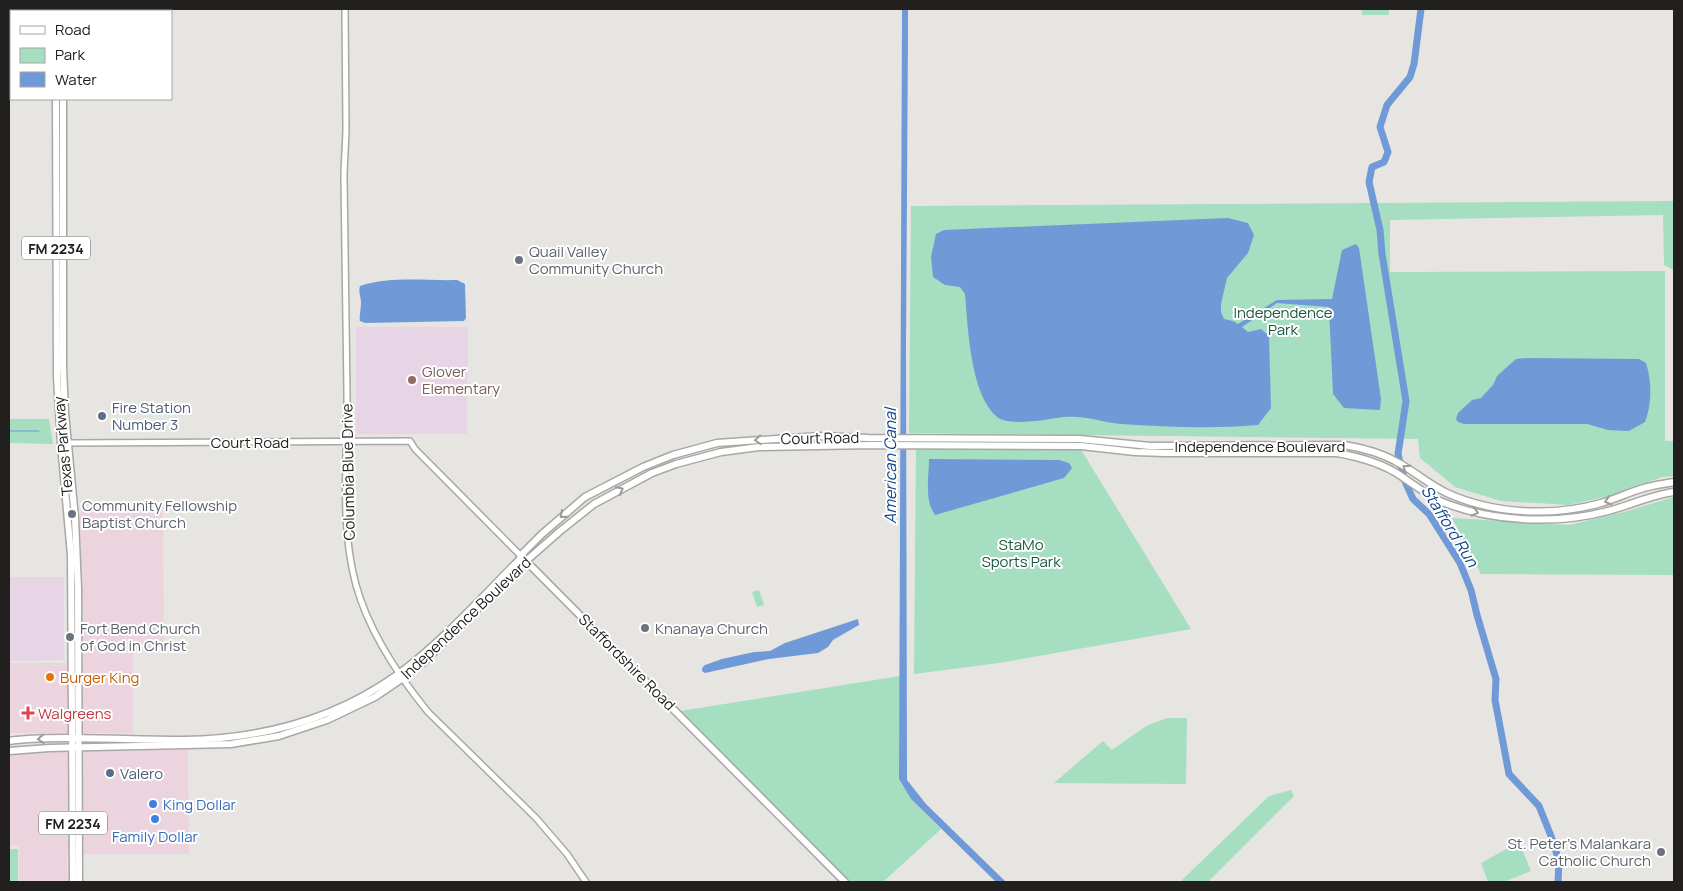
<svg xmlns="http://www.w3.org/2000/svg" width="1683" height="891" viewBox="0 0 1683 891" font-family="Manrope,sans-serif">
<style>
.commercial{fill:#ecd4df}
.education{fill:#e7d5e6}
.green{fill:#a5dec0}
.water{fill:#7099d7}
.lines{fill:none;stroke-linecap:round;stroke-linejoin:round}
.stream{stroke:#7099d7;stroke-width:1}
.river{stroke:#7099d7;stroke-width:7}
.minor-casing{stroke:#a9a7a3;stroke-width:8}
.major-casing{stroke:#a9a7a3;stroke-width:9}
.minor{stroke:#fff;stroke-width:5}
.major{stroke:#fff;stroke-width:6}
.oneway{stroke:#9b9b9a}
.worship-dot{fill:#6b7280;stroke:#fff;stroke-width:2}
.education-dot{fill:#8d6e63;stroke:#fff;stroke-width:2}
.service-dot{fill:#5c6f8a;stroke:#fff;stroke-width:2}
.food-dot{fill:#e8710a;stroke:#fff;stroke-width:2}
.health-dot{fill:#e0444e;stroke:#fff;stroke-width:2}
.shop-dot{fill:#3f7fe0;stroke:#fff;stroke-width:2}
.labels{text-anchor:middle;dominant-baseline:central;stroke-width:4;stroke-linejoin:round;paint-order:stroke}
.shield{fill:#fff;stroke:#646362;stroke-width:1}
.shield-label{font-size:14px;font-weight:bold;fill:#21201f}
.worship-label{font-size:15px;fill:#5b616d;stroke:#fff;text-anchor:start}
.park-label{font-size:15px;fill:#17583e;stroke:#fff}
.education-label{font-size:15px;fill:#785e54;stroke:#fff;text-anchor:start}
.service-label{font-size:15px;fill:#4e5e75;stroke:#fff;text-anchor:start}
.street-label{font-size:15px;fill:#21201f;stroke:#fff}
.food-label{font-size:15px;fill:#c56008;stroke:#fff;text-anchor:start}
.health-label{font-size:15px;fill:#be3a42;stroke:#fff;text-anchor:start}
.shop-label{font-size:15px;fill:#366cbe;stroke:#fff;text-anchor:start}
.water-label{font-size:16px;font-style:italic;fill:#10458e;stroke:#fff}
</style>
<rect width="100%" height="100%" fill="#e7e5e1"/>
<g class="commercial">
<path d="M80 511H163L164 648 133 650V733H9V663H83Z"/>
<path d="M188 750 189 854H67L68 882H19V846H9V754L30 751Z"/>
</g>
<g class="education">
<path d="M356 327H468L467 434H356Z"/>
<path d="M9 577H64V660L9 661Z"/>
</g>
<g class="green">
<path d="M9 9H42L49 11H11V21L9 20Z"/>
<rect x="1362" y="9" width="27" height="6"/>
<path d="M1674 201V270L1664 265 1663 215 1390 220V272L1665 271V441H1674V476L1662 477 1617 494 1568 505 1501 501 1455 487 1420 458 1418 439 909 433 911 206Z"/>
<path d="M9 419H49L53 444 9 443Z"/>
<path d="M916 447 1080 448 1191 629 999 663 914 674Z"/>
<path d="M1674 497V575L1481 574 1452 518 1569 525 1624 512Z"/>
<path d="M759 590 764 605 757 607 752 592Z"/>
<path d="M900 676 899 779 911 799 941 829 883 882H851L680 711Z"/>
<path d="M1167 718H1187L1186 784 1054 783 1103 741 1112 750 1146 726Z"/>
<path d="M1291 790 1294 796 1208 882H1180L1269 796Z"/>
<path d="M1519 842 1531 871 1504 882H1488L1481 863Z"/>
<rect x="9" y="849" width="9" height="33"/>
</g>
<g class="water">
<path d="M902 9H908V32L906 347 907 780 926 804 1006 882H996L911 799 899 779Z"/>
<path d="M1228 218 1248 223 1254 235 1248 253 1227 278 1221 304V312L1224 319 1233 321 1238 324 1277 300 1332 299 1342 250 1356 244 1359 248 1381 399 1380 410 1344 408 1333 394 1329 307 1277 303 1242 327 1248 332 1261 329 1269 336 1271 408 1258 425C1213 429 1166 427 1121 424 1101 422 1085 415 1064 417 1049 419 1009 427 997 417 970 394 968 327 965 294L960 287 945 285 933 277 931 257 936 234 944 230Z"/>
<path d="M457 280 465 284 466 318 464 321 365 323 360 321C359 315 361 310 361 303 361 297 358 292 360 286 390 276 426 281 457 280Z"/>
<path d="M1527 358 1639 359 1646 363C1652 382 1652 404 1645 422L1629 431 1608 430 1587 424H1464L1458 422 1456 419 1458 413 1472 400 1481 398 1493 385 1497 376 1516 359Z"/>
<path d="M929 459 1059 460 1069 463 1072 468 1064 478 935 515C924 500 929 477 929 459Z"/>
<path d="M858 619 859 625 833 640 828 647 818 653 769 659 705 673 702 671V668L705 665 722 659 754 652 770 651 785 643Z"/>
</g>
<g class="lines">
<path class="stream" d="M9 431H39"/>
<path class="river" d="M1421 9 1414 64 1410 77 1387 105 1380 127 1388 152 1384 162 1372 167 1369 182 1380 230 1382 254 1406 401 1398 454 1404 479 1413 499 1429 514 1460 563 1471 590 1477 615 1496 679 1495 700 1509 774 1539 806 1551 836 1559 861 1558 882"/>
<g class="minor-casing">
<g id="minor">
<path d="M345 9C345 48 346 87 346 126 346 143 344 161 344 178 345 250 346 322 347 393 348 457 339 522 356 585 369 632 397 674 428 712L536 818 567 854 586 882"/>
<path d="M66 443 410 441 415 449 521 556"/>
</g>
</g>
<g class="major-casing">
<g id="major">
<path d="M56 9V11"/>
<path d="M64 9V11"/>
<path d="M56 99 57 377 61 444 71 555 73 882"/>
<path d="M63 99V367L65 413 75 518 78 589 79 882"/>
<path d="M524 559 845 882"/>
<path d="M9 741C27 738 47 738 66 738 105 738 144 740 183 740 261 739 334 720 397 675 440 644 482 597 519 560L523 553 542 534 585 497 643 467 673 455 717 443 820 436 868 438 1080 439 1150 446 1344 445C1362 448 1379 452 1395 461 1413 470 1428 484 1447 493 1493 514 1552 517 1601 503 1616 499 1629 492 1644 488 1654 485 1664 484 1674 482"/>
<path d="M9 751 49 748 231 744 279 736 327 720 375 697 403 678 425 661 526 561 559 532 594 504 652 473 676 464 721 452 759 447 872 445 1081 446 1135 452 1165 453H1337C1360 457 1382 463 1401 476 1414 485 1426 494 1440 501 1490 522 1556 525 1608 511 1631 505 1651 495 1674 492"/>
</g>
</g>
<use href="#minor" class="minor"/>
<use href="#major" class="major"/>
</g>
<defs><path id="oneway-chevron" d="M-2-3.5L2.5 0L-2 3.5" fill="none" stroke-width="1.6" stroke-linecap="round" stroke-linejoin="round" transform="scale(1.25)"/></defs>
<g class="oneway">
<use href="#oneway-chevron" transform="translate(758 440) rotate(176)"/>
<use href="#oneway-chevron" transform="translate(1406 468) rotate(-146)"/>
<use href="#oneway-chevron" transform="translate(620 490) rotate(-28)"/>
<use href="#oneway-chevron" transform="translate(1608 501) rotate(163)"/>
<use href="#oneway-chevron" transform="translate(1475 512) rotate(15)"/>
<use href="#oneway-chevron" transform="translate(563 515) rotate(140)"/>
<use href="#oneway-chevron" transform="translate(41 739) rotate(178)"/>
</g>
<g class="worship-dot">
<circle cx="519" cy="260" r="5"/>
<circle cx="72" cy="514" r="5"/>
<circle cx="645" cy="628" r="5"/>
<circle cx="70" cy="637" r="5"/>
<circle cx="1661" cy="852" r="5"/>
</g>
<circle class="education-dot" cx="412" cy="380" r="5"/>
<g class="service-dot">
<circle cx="102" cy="416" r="5"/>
<circle cx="110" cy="773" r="5"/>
</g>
<circle class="food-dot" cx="50" cy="677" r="5"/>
<path class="health-dot" d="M25.5 705.5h5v5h5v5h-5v5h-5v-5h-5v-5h5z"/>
<g class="shop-dot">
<circle cx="153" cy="804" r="5"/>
<circle cx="155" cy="819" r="5"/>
</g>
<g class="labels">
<g class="shield">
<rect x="22" y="236.5" width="68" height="23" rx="4"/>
<rect x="39" y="811.5" width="68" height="23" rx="4"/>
</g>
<g class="shield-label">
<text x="56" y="248">FM 2234</text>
<text x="73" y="823">FM 2234</text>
</g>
<g class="worship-label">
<text x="529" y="251">Quail Valley<tspan x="529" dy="17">Community Church</tspan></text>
<text x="82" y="505">Community Fellowship<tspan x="82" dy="17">Baptist Church</tspan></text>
<text x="80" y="628">Fort Bend Church<tspan x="80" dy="17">of God in Christ</tspan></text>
<text x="655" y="628">Knanaya Church</text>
<text x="1651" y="843" text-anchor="end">St. Peter's Malankara<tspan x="1651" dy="17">Catholic Church</tspan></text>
</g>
<g class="park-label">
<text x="1283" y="312">Independence<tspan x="1283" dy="17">Park</tspan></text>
<text x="1021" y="544">StaMo<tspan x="1021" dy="17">Sports Park</tspan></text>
</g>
<g class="education-label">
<text x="422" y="371">Glover<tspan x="422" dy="17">Elementary</tspan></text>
</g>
<g class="service-label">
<text x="112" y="407">Fire Station<tspan x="112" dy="17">Number 3</tspan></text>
<text x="120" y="773">Valero</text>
</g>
<g class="street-label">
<text transform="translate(820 438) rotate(-1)">Court Road</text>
<text x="250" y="442">Court Road</text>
<text transform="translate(63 446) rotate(-95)">Texas Parkway</text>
<text x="1260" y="446">Independence Boulevard</text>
<text transform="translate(348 472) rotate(-91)">Columbia Blue Drive</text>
<text transform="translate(466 618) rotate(-43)">Independence Boulevard</text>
<text transform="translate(627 662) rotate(45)">Staffordshire Road</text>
</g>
<g class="food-label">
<text x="60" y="677">Burger King</text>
</g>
<g class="health-label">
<text x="38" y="713">Walgreens</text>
</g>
<g class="shop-label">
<text x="163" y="804">King Dollar</text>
<text x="155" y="836" text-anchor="middle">Family Dollar</text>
</g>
<g class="water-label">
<text transform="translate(890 466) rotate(-90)">American Canal</text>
<text transform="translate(1450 526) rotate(58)">Stafford Run</text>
</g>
</g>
<rect width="1683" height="891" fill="none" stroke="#21201f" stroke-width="20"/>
<rect x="10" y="10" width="162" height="90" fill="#ffffff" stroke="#a6a6a5"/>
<rect x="20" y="26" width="25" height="8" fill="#ffffff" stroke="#a6a6a5"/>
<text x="55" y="35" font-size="15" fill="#21201f">Road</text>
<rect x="20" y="48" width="25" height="15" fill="#a5dec0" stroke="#a6a6a5"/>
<text x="55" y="60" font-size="15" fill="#21201f">Park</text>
<rect x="20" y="72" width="25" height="15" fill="#7099d7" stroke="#a6a6a5"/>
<text x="55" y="85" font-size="15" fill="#21201f">Water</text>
</svg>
